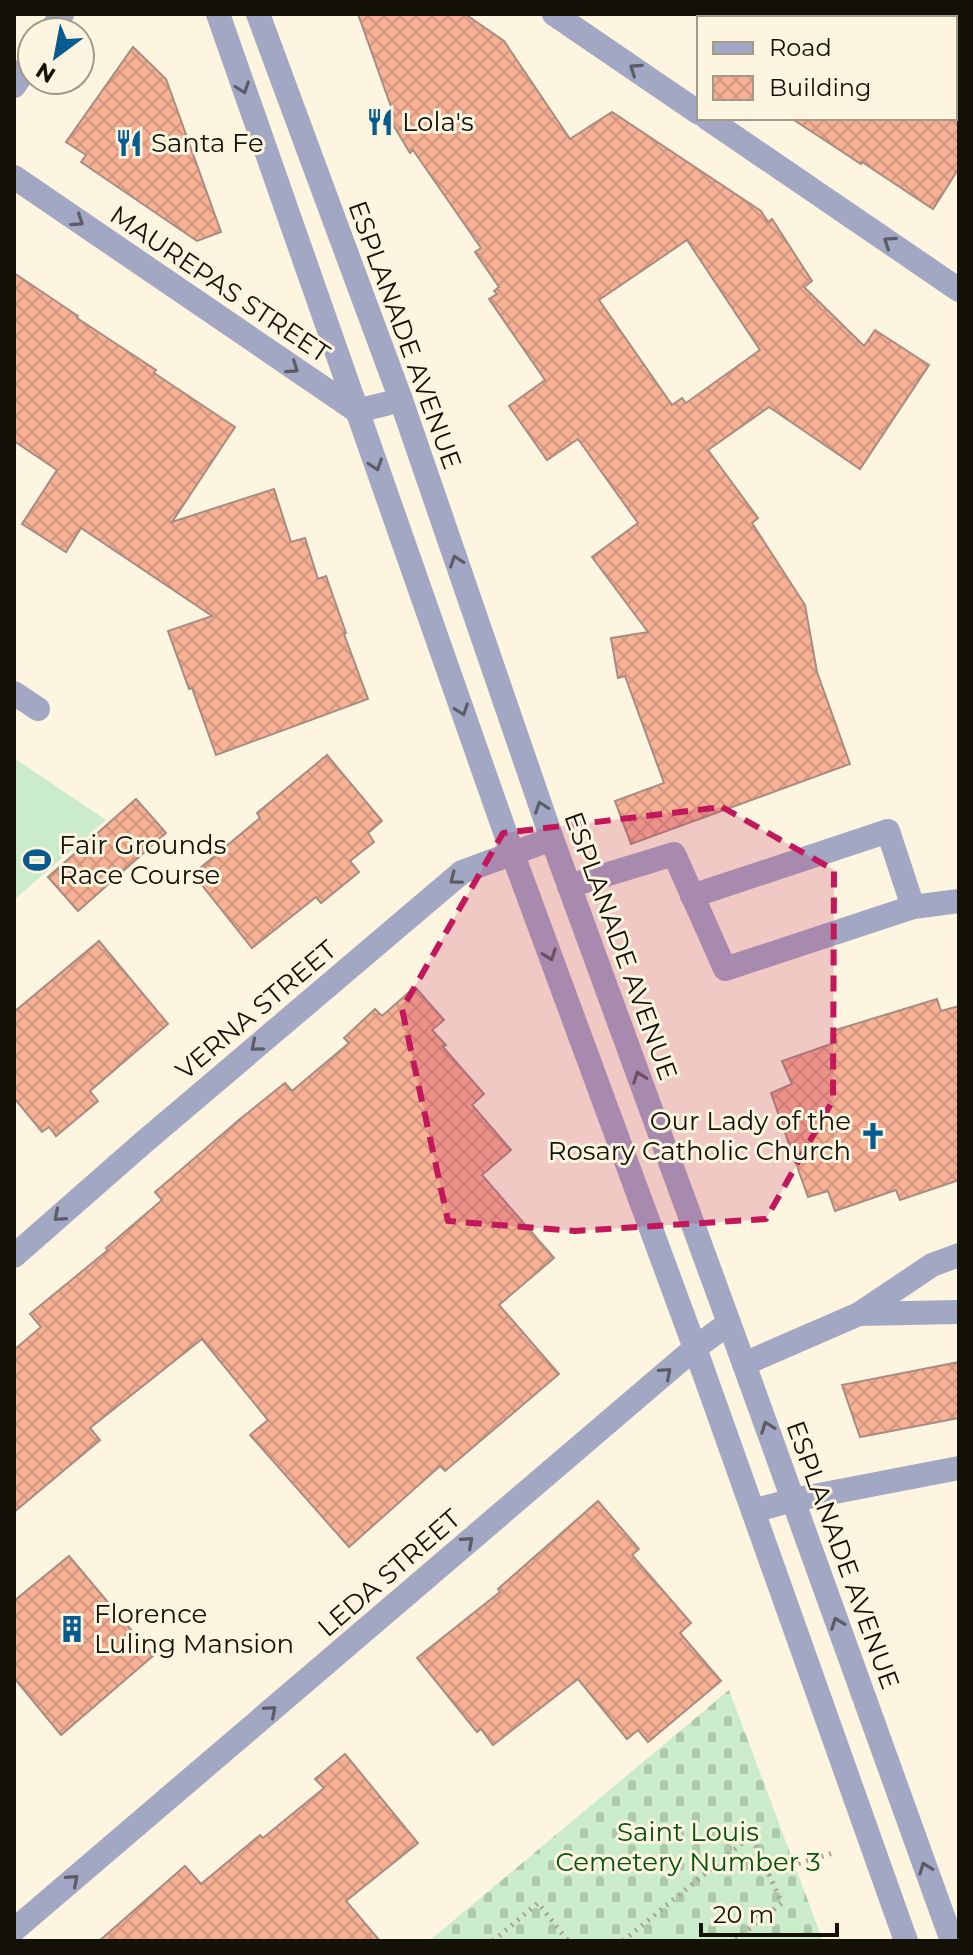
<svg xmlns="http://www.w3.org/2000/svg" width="973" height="1955" viewBox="0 0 973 1955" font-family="Montserrat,sans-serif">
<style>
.grass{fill:#cbecca}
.cemetery{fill:url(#cemetery-stones)}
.building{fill:url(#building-cross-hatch);stroke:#a88c81;stroke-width:2;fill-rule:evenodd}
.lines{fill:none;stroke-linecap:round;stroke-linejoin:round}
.path{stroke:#a9a291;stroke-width:5;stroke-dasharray:2 6;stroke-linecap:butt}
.service{stroke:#a2a7c3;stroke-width:24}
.minor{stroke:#a2a7c3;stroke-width:24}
.tertiary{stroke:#a2a7c3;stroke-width:24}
.oneway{stroke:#5b5c65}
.marked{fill:#c2185b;fill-opacity:0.2;stroke:#c2185b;stroke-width:6;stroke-dasharray:16 10;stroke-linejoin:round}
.labels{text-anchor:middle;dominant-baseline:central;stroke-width:6;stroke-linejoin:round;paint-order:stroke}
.poi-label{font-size:26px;fill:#141107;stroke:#fdf5df;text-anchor:start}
.street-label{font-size:26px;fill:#141107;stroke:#fdf5df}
.park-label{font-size:26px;fill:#03520e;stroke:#fdf5df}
</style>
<defs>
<pattern id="cemetery-stones" width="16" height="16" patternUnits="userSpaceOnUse" patternTransform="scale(2)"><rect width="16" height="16" fill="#cbecca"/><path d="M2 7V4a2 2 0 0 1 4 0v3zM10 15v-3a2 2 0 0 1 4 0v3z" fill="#adc9ac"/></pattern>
<pattern id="building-cross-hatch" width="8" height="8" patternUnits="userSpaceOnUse" patternTransform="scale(2)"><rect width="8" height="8" fill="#f6b094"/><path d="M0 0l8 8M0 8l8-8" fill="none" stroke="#d2967e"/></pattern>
</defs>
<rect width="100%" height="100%" fill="#fdf5df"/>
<path class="grass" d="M14 758 106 820 14 900Z"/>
<path class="cemetery" d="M729 1690 823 1941H429Z"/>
<g class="building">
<path d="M358 14H465L504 41 570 139 612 112 761 211 768 222 772 219 812 281 804 287 864 346 875 330 929 365 860 469 769 407 708 450 758 518 752 523 805 605 817 672 850 764 631 844 615 801 664 783 625 676 618 678 611 638 648 632 592 557 638 523 578 439 547 460 509 406 545 380 489 299 497 294 494 291 499 287 475 252 481 248 413 150 410 153 389 118 394 115ZM687 240 760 350 686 403 682 398 672 405 599 300Z"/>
<path d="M133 47 166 79 221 232 197 241 81 162 86 155 66 142Z"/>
<path d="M791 118H959V168L933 209 862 162 861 164Z"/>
<path d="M14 273 78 316 77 318 156 370 154 373 235 427 172 522 274 489 291 542 305 538 318 579 326 576 346 633 344 634 368 699 216 755 192 688 189 689 168 631 212 616 81 528 66 552 22 524 57 470 14 441Z"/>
<path d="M327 755 382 821 368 833 374 842 350 861 359 872 321 903 316 897 252 948 193 874 260 818 257 813Z"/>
<path d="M136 799 166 833 78 911 48 877Z"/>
<path d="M99 941 168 1024 90 1091 98 1101 56 1136 49 1127 42 1132 14 1098V1012Z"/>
<path d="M415 987 444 1020 432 1030 446 1045 443 1047 484 1094 472 1105 511 1150 482 1175 554 1258 499 1305 559 1374 445 1471 440 1466 349 1547 250 1435 268 1420 202 1339 90 1428 100 1440 14 1512V1350L41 1327 30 1314 108 1250 106 1248 162 1200 155 1192 240 1119 285 1083 292 1091 349 1043 344 1038 375 1009 382 1016Z"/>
<path d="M937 999 941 1011 959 1006V1180L900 1200 896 1190 835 1211 828 1191 808 1197 771 1093 792 1084 782 1061 837 1042 832 1031Z"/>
<path d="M959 1362V1418L860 1437 842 1385Z"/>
<path d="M598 1501 639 1549 632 1555 691 1623 680 1633 721 1681 648 1742 638 1730 627 1739 578 1679 493 1745 481 1729 477 1732 417 1658 500 1592 498 1589Z"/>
<path d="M69 1556 153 1656 61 1735 14 1678V1601Z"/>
<path d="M345 1754 418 1843 346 1901 380 1941H99L185 1866 201 1884 260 1835 263 1838 324 1788 315 1779Z"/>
</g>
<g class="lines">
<g class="path">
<path d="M768 1873 836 1852"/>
<path d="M493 1941 538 1903 568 1941"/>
<path d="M623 1941 751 1836 782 1903 734 1941"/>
</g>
<g class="service">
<path d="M569 886 674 854 725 969 913 907 959 901"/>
<path d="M692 896 888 831 913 907"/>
<path d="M859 1314 959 1312"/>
<path d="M744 1364 859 1314 932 1265 959 1255"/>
<path d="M753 1511 793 1500 959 1468"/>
</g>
<g class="minor">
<path d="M554 14 699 113"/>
<path d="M50 32 62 14"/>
<path d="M14 86 32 59"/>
<path d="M707 118 959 290"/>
<path d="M14 177 357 411 401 400"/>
<path d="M14 693 38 709"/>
<path d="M14 1256 144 1142 462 872 552 839"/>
<path d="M14 1930 695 1348 729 1323"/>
</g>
<g class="tertiary">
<path d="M218 14 512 852 695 1348 906 1941"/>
<path d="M258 14 401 400 552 839 744 1364 952 1941"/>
</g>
</g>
<defs><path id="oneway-chevron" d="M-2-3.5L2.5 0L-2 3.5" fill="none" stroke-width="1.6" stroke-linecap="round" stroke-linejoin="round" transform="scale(2)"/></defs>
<g class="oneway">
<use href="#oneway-chevron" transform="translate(635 69) rotate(-146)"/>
<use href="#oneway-chevron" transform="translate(243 88) rotate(71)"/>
<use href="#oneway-chevron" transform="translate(78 221) rotate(34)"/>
<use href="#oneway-chevron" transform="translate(889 242) rotate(-146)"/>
<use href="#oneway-chevron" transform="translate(293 368) rotate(34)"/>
<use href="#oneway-chevron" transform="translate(376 465) rotate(71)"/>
<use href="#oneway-chevron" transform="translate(456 561) rotate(-109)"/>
<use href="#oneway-chevron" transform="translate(462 710) rotate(71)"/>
<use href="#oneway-chevron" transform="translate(541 807) rotate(-109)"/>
<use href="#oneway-chevron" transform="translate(455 879) rotate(143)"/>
<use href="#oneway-chevron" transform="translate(550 955) rotate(70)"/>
<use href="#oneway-chevron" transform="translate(256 1046) rotate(140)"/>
<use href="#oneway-chevron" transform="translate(639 1077) rotate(-110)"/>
<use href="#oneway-chevron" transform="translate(59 1216) rotate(139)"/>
<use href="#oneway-chevron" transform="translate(666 1373) rotate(-41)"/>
<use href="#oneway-chevron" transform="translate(767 1427) rotate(-110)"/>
<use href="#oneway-chevron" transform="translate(468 1542) rotate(-41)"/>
<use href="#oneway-chevron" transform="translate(837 1623) rotate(-110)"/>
<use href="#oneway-chevron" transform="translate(271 1711) rotate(-41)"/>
<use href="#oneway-chevron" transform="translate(925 1868) rotate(-110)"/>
<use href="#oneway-chevron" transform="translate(73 1880) rotate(-41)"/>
</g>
<path class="marked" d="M722 807 834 870 833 1100 766 1219 575 1231 448 1221 402 1009 503 833Z"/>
<defs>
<g id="restaurant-bare" transform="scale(2.16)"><path d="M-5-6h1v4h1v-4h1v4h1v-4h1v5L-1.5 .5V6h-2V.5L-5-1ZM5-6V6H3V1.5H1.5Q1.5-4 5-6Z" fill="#065c8e" stroke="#fdf5df" stroke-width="2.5" paint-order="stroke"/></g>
<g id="stadium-bare" transform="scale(2.16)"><path d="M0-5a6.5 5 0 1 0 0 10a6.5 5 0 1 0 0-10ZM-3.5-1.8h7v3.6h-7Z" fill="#065c8e" stroke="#fdf5df" stroke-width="2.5" paint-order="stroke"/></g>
<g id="church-bare" transform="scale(2.16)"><path d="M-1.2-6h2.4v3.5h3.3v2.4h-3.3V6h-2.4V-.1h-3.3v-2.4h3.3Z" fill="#065c8e" stroke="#fdf5df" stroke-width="2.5" paint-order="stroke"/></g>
<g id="building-bare" transform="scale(2.16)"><path d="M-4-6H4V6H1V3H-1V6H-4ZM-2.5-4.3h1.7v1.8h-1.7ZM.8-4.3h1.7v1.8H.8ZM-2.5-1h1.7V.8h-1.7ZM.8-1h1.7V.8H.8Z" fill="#065c8e" stroke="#fdf5df" stroke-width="2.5" paint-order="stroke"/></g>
</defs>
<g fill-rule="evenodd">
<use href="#restaurant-bare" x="380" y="122"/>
<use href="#restaurant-bare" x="129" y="143"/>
<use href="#stadium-bare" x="37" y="860"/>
<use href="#church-bare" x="873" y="1136"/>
<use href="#building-bare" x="72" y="1629"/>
</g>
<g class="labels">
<g class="poi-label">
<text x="402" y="122">Lola's</text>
<text x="151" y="143">Santa Fe</text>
<text x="59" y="845">Fair Grounds<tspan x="59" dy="30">Race Course</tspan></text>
<text x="851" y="1121" text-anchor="end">Our Lady of the<tspan x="851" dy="30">Rosary Catholic Church</tspan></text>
<text x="94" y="1614">Florence<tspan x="94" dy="30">Luling Mansion</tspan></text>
</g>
<g class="street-label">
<text transform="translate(220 284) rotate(34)">MAUREPAS STREET</text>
<text transform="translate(405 335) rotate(70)">ESPLANADE AVENUE</text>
<text transform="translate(621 946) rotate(70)">ESPLANADE AVENUE</text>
<text transform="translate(256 1010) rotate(-40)">VERNA STREET</text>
<text transform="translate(843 1555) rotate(70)">ESPLANADE AVENUE</text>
<text transform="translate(389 1573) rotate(-41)">LEDA STREET</text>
</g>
<g class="park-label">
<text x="688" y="1832">Saint Louis<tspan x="688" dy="30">Cemetery Number 3</tspan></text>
</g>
</g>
<rect width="973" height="1955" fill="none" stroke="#141107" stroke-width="32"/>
<rect x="697" y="16" width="260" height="104" fill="#fdf5df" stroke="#a09a89" stroke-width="2"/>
<rect x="713" y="42" width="40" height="12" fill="#a2a7c3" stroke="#a09a89" stroke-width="2"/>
<text x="769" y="56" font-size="24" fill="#141107">Road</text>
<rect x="713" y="76" width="40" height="24" fill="url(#building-cross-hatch)" stroke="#a09a89" stroke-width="2"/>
<text x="769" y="96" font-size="24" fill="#141107">Building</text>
<g transform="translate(56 56) rotate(212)"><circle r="38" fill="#fdf5df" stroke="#a09a89" stroke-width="2"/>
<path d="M0-6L14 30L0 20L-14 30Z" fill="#065c8e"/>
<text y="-12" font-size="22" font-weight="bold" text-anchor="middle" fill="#141107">N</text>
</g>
<path d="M701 1923v12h136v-12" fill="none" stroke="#141107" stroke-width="4"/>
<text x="713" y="1923" font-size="24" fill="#141107" stroke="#fdf5df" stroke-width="6" paint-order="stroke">20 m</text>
</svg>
